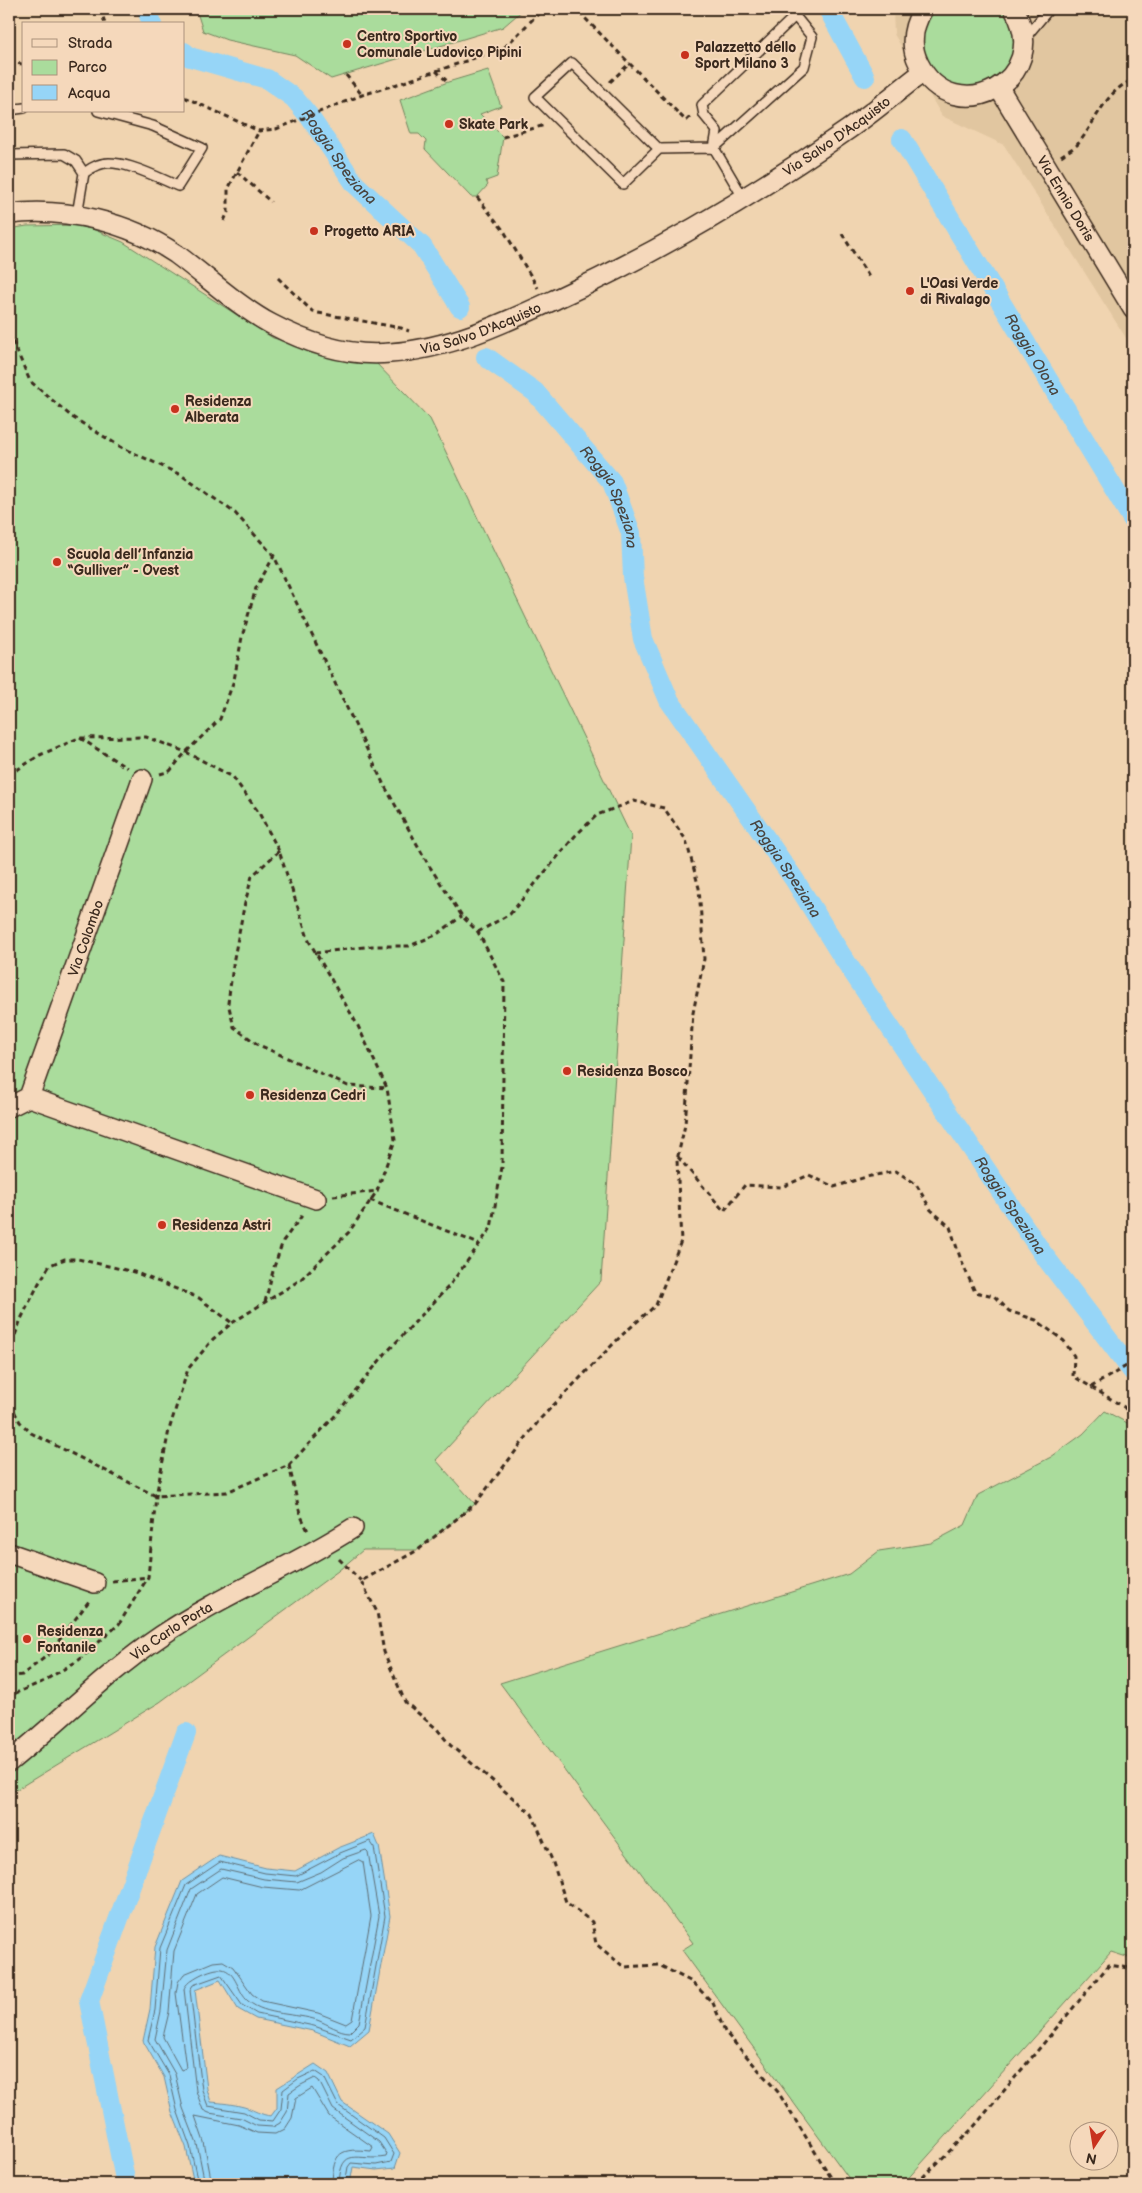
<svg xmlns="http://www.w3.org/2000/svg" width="1142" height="2193" viewBox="0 0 1142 2193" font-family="'Balsamiq Sans',sans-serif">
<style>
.built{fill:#e1c6a0}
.green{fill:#aadc9c;stroke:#72835d}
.water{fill:#96d5f7;stroke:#7291a0}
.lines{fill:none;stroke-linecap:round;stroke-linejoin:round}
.shore{stroke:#5f6e75;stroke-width:1}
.canal{stroke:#96d5f7;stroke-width:20}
.service-casing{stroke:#3b2a1e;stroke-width:12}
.minor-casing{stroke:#3b2a1e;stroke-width:22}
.path{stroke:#3b2a1e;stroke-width:3;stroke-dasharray:5 4;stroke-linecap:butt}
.service{stroke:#f5d8bb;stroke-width:9}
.minor{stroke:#f5d8bb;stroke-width:19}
.poi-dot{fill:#c8321e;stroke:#f5d8bb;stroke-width:2}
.labels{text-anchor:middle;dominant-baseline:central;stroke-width:4;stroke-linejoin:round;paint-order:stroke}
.poi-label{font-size:14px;font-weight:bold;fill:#3b2a1e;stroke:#f5d8bb;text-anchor:start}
.street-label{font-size:14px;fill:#3b2a1e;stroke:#f5d8bb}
.water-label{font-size:15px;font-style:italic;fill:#49443f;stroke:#f5d8bb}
</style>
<rect width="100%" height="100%" fill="#f0d4b0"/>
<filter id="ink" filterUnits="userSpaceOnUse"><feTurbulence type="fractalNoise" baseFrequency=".02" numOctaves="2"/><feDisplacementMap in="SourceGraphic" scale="10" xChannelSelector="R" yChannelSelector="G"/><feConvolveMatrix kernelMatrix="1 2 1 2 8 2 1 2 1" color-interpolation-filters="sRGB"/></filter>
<g filter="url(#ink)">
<path class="built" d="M893 9H1133V349L1004 145 942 116 894 34Z"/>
<g class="green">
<path d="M196 9H524L503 27 331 79 295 55 227 40 203 31Z"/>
<path d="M934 9H1003C1041 61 976 114 935 71 929 65 924 57 923 48 921 33 924 20 934 9Z"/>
<path d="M488 70 501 106 480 114 503 137 497 177 486 181 488 185 477 197H471L425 149 426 141 419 134H411L400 100 448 82Z"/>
<path d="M83 225 123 242 273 338 375 362 430 419 631 836 601 1281 436 1460 475 1504 418 1550H363L338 1571 160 1702 9 1794V229L27 226Z"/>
<path d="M1105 1411 1133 1426V1959L1111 1952 903 2184H853L682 1950 693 1943 500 1683 849 1574 879 1551 931 1543 965 1525 978 1495 1051 1457 1083 1434Z"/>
</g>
<path class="water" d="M374 1834 379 1846 390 1916 369 2030 350 2046 313 2031 256 2019 238 2009 220 1980 195 1990 207 2089 211 2102C222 2103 233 2104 244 2107 254 2110 261 2115 271 2116L277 2108V2088L315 2064 328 2073 342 2102 388 2134 400 2153 395 2168 376 2170 353 2167 350 2184H194L186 2147 172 2112 164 2077 143 2041 150 2009 155 1947 182 1881 219 1856 266 1868 295 1871 338 1848Z"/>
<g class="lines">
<g class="shore">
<path d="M359 1860 363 1862 371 1916 352 2020 346 2024 318 2013 262 2001 252 1994 233 1967 223 1961 213 1962 184 1974 178 1982 176 1993 186 2068 181 2070 163 2037 169 2012 174 1951 197 1894 222 1877 263 1887 299 1890Z"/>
<path d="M198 2184 190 2146 177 2110 169 2075 148 2040 155 2010 160 1948 186 1885 220 1862 265 1873 296 1876 340 1853 370 1841 374 1847 385 1916 365 2027 351 2039 314 2026 257 2014 242 2005 221 1975 193 1985 190 1990 202 2090 208 2106 244 2112 259 2120 273 2121 281 2109 283 2090 298 2079 315 2071 324 2077 338 2105 384 2138 394 2154 391 2162 376 2165 351 2163 348 2167 345 2184"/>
<path d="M205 2184 197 2144 183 2108 175 2074 155 2039 161 2011 167 1950 191 1889 221 1869 264 1879 297 1882 321 1872 343 1858 366 1850 368 1852 379 1916 359 2023 350 2032C339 2032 328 2024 317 2020 296 2013 266 2016 248 2001 238 1993 236 1971 222 1969 212 1967 186 1980 184 1989L196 2091 203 2110 209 2113 241 2118 257 2126 273 2127 280 2123 287 2112 289 2093 301 2085 315 2078 319 2081 333 2109 379 2142 387 2154 386 2157C358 2162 341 2144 339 2184"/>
<path d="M212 2184 204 2142 195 2116 239 2125 257 2133 275 2134 285 2129 292 2118 296 2098 312 2088 329 2116 373 2147 371 2151C341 2148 333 2151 332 2184"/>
</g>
<g class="canal">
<path d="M147 9 152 24"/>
<path d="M828 9 865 77"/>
<path id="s1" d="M184 52 190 57 267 79 294 98 309 116 355 184 422 246 460 307"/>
<path id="s2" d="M902 139 1133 520"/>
<path id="s3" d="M486 357 535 392 612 482 631 533 633 577 643 639 669 700 794 879 840 953 1043 1254 1133 1372"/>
<path d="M126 2184 89 2001 186 1733"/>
</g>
<g class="service-casing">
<g id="service">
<path d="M1025 38 1049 9"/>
<path d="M9 110 24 108"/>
<path d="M659 149 623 184 535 97 572 63 659 149 714 148 804 67 812 37 795 16 702 105 704 115 717 131 714 148 744 199"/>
<path d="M9 155 64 154 76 161 84 173 77 215"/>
<path d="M84 173C88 170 93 167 98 165 117 156 159 178 178 186L202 148 153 126 98 111"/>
</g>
</g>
<g class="minor-casing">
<g id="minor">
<path d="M923 9C913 26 909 45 919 64 954 133 1055 80 1014 9"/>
<path id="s4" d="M999 88 1133 309"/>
<path id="s5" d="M9 214C65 207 129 222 176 254 206 276 239 307 271 324 307 343 350 357 390 353 449 349 502 324 556 299 659 252 756 194 849 129 875 111 898 91 923 72"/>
<path d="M29 1097 316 1199"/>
<path id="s6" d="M9 1107 29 1097 142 779"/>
<path d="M9 1553 95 1583"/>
<path id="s7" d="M9 1762C60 1721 106 1673 161 1636 221 1595 291 1568 353 1528"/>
</g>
</g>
<g class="path">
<path d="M101 9 105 24"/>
<path d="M9 63 24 64"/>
<path d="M436 71 448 82"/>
<path d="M346 75 362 95"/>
<path d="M610 82 630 63"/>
<path d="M184 97 259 131 276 129 362 95 401 83 504 48 540 12 578 11 686 121 691 116"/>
<path d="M503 137 545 125"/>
<path d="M1061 156C1066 152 1073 149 1077 145 1096 123 1104 91 1133 80"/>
<path d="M237 172 271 202"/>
<path d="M477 197 504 231 538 288"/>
<path d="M224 221 228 212V189L259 131"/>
<path d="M842 234 869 277"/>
<path d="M278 278 313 312 401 328 409 331"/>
<path d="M9 333 30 381 72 417 121 447 181 475 235 513 274 556 383 783 428 864 462 916 478 932 504 982 502 1167 491 1228 450 1285 385 1354 334 1417 289 1465 227 1492 156 1496 31 1433 20 1422 9 1402"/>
<path d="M80 738 127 768"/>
<path d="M160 774 170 771 186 752 220 719 234 680 242 637 256 588 274 556"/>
<path d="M9 775 40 755 79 738 146 737 186 752 233 777 259 813 279 851 309 941 358 1026 387 1088 395 1140 377 1191 349 1232 300 1280 232 1323 213 1339 188 1369 169 1430 156 1496 148 1577 119 1624 79 1660 42 1682 9 1696"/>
<path d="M279 851 252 876 244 907 234 958 228 1003 234 1027 257 1044 348 1086 387 1088"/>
<path d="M478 932 510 914 575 836 597 815 634 801 664 808 686 840 699 888 704 959 693 1013 685 1125 677 1160 681 1241 656 1305 622 1335 541 1418 475 1504 418 1550 361 1581 377 1612 384 1652 405 1702 437 1729 450 1745 532 1814 552 1860 566 1902 592 1922 596 1944 624 1967 659 1965 692 1982 713 2003 725 2032 778 2092 835 2184"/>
<path d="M315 953 372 946H409L436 935 462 916"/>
<path d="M678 1157 724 1211 745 1185 782 1187 809 1175 834 1187 866 1177 896 1171 916 1184 931 1210 950 1227 961 1260 975 1292 994 1296 1009 1311 1036 1320 1064 1341 1074 1356 1073 1376 1124 1407 1133 1418"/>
<path d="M333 1196 377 1191"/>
<path d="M370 1200 479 1244"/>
<path d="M265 1302 274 1267 283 1241 304 1213"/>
<path d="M9 1352 21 1319 39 1283 50 1265 65 1259H78L134 1272 199 1298 232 1323"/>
<path d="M1091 1387 1133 1362"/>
<path d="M289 1465 300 1514 309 1533"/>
<path d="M339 1559 361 1581"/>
<path d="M112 1581 148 1577"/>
<path d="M9 1677 22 1675 48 1655 89 1601"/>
<path d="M9 1687 16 1693"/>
<path d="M1129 1968 1133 1963"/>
<path d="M916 2184 972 2129 1109 1965 1129 1968 1133 1974"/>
</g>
<use href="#service" class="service"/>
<use href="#minor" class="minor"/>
</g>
</g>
<g class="poi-dot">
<circle cx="347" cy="44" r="5"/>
<circle cx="685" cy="55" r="5"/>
<circle cx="449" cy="124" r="5"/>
<circle cx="314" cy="231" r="5"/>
<circle cx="910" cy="291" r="5"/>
<circle cx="175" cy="409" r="5"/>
<circle cx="57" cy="562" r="5"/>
<circle cx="567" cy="1071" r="5"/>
<circle cx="250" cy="1095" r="5"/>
<circle cx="162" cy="1225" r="5"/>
<circle cx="27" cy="1639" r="5"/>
</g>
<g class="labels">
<g class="poi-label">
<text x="357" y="36">Centro Sportivo<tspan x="357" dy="16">Comunale Ludovico Pipini</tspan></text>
<text x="695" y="47">Palazzetto dello<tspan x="695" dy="16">Sport Milano 3</tspan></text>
<text x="459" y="124">Skate Park</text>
<text x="324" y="231">Progetto ARIA</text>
<text x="920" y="283">L'Oasi Verde<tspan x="920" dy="16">di Rivalago</tspan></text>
<text x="185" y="401">Residenza<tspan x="185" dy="16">Alberata</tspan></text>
<text x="67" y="554">Scuola dell’Infanzia<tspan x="67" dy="16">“Gulliver” - Ovest</tspan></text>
<text x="577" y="1071">Residenza Bosco</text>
<text x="260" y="1095">Residenza Cedri</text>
<text x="172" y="1225">Residenza Astri</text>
<text x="37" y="1631">Residenza<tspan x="37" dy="16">Fontanile</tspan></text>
</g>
<g class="street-label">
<text stroke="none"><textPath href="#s5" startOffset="918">Via Salvo D'Acquisto</textPath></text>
<text stroke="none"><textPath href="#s4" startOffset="129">Via Ennio Doris</textPath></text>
<text stroke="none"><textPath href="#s5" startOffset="512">Via Salvo D'Acquisto</textPath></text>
<text stroke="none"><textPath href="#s6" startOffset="191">Via Colombo</textPath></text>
<text stroke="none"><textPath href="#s7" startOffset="209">Via Carlo Porta</textPath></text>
</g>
<g class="water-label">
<text stroke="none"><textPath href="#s1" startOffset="195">Roggia Speziana</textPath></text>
<text stroke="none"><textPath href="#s2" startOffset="252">Roggia Olona</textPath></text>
<text stroke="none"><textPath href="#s3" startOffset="191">Roggia Speziana</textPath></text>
<text stroke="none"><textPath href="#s3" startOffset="611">Roggia Speziana</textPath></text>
<text stroke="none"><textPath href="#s3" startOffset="1016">Roggia Speziana</textPath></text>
</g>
</g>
<rect width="1142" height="2193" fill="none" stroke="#f5d8bb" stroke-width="30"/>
<rect x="15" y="15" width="1112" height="2163" fill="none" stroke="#3b2a1e" stroke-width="2" filter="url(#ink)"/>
<rect x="22" y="22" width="162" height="90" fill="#f5d8bb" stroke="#ab927c"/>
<rect x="32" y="39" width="25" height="8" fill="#f5d8bb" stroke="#ab927c"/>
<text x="68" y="48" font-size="15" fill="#3b2a1e">Strada</text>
<rect x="32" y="60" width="25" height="15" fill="#aadc9c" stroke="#ab927c"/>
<text x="68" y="72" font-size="15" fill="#3b2a1e">Parco</text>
<rect x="32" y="85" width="25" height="15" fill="#96d5f7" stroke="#ab927c"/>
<text x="68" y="98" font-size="15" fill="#3b2a1e">Acqua</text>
<g transform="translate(1094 2146) rotate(192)"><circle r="24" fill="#f5d8bb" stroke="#ab927c"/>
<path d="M0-4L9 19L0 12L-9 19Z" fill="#c8321e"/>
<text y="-8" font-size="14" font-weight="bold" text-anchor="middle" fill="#3b2a1e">N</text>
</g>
</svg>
